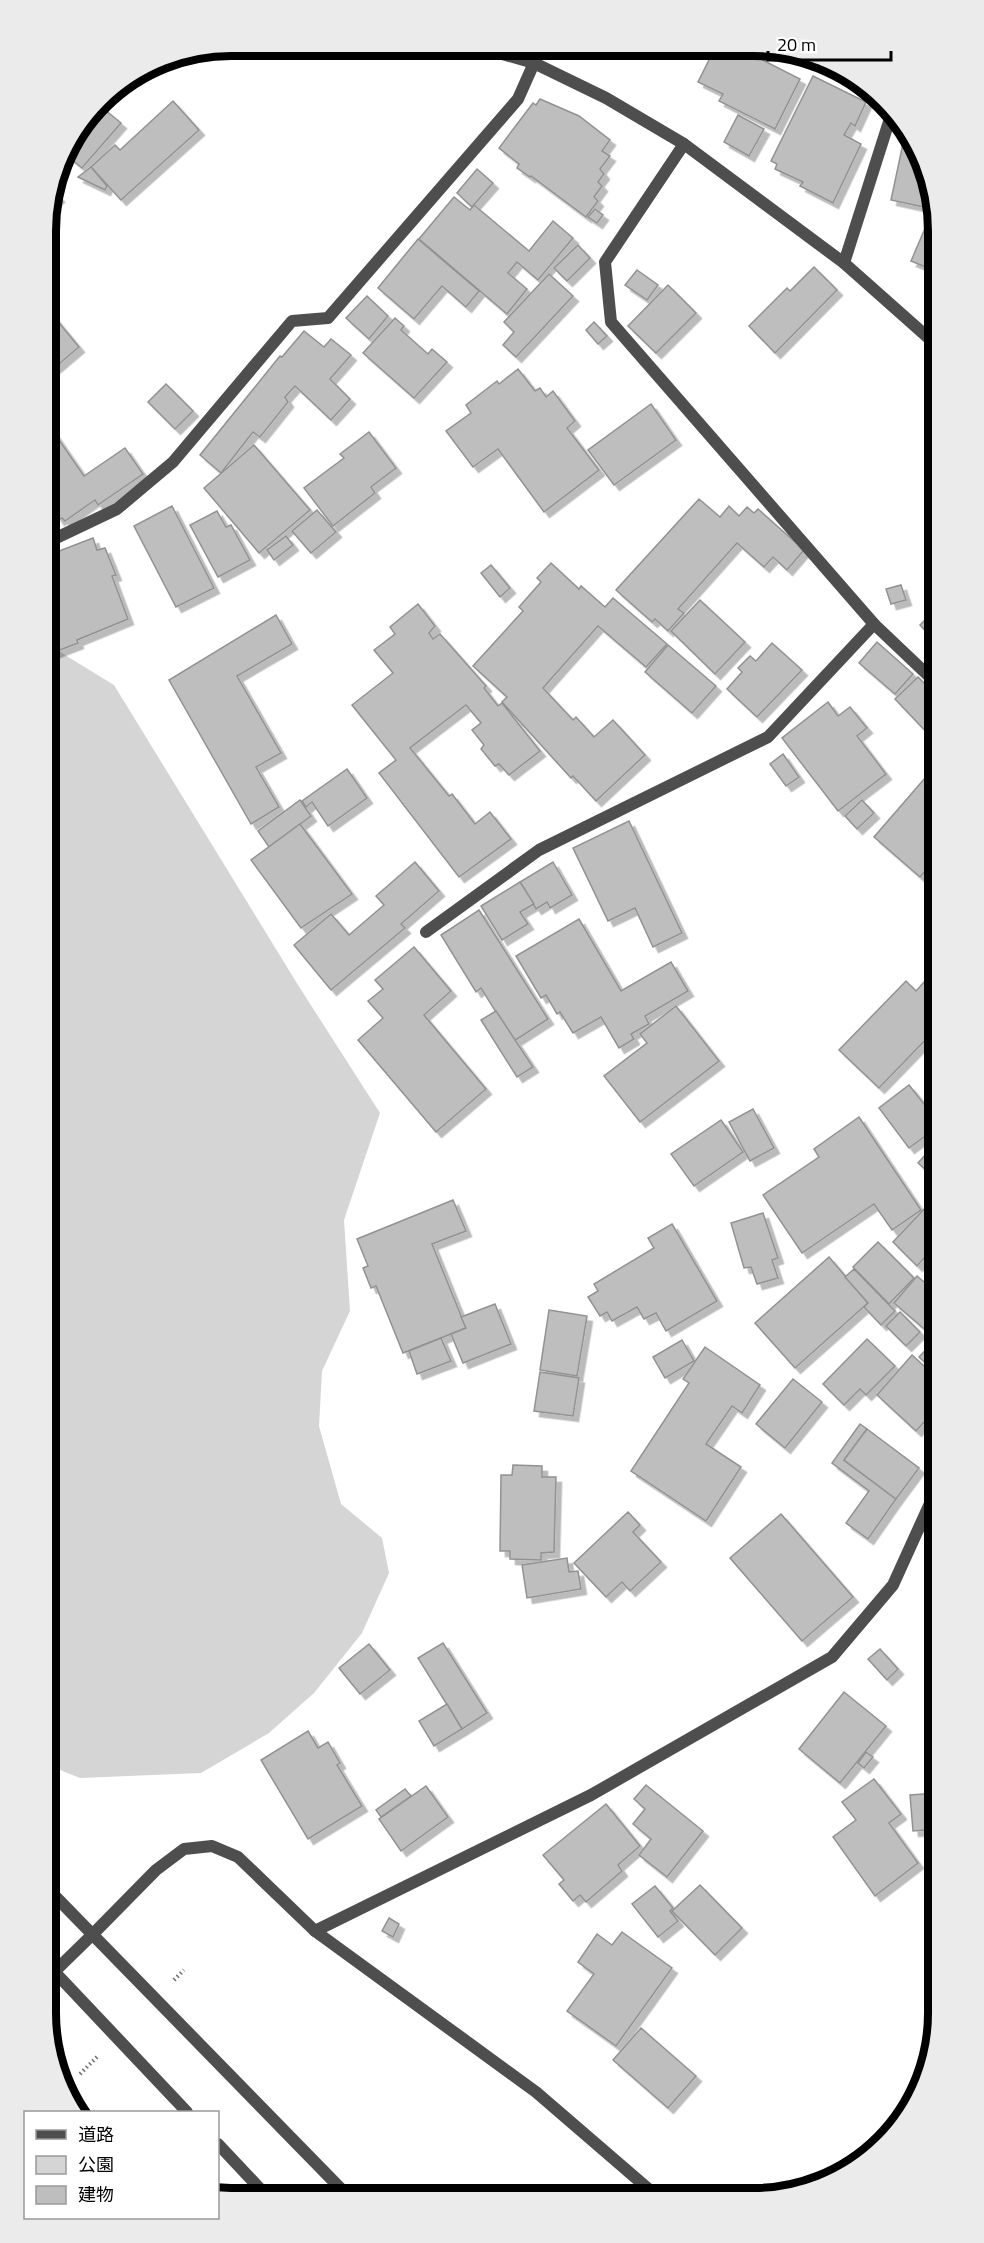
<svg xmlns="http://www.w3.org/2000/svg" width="984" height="2243" viewBox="0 0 984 2243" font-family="'Titillium Web','Noto Sans JP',sans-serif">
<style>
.green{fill:#d5d5d5}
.building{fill:#bebebe;stroke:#929292;stroke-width:1.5;filter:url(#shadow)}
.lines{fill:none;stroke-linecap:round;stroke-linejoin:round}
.path{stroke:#707070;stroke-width:4;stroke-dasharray:1.5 3;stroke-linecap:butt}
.minor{stroke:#4e4e4e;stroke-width:12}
.tertiary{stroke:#4e4e4e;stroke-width:12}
.rim{fill:none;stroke:#000;stroke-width:8}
</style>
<defs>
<filter id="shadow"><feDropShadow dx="5.5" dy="5.5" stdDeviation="0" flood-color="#0004"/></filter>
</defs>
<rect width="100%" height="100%" fill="#fff"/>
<path class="green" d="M47 644 114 685 298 985 380 1113 344 1220 350 1311 322 1371 319 1426 341 1504 382 1538 389 1573 362 1633 314 1693 269 1733 201 1773 80 1778 50 1766Z"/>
<g class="building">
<path d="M715 48H739L800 79 775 129 719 101 723 94 698 82Z"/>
<path d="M797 51 836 64 868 87 866 91 793 58Z"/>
<path d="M813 76 866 102 855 126 851 123 844 135 861 144 833 203 800 186 803 182 775 169 777 164 771 161Z"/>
<path d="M540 99 579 116 610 140 602 151 610 156 600 169 604 174 598 182 602 186 594 197 598 201 586 217 531 176 530 177 517 168 519 164 499 148 533 103 536 105Z"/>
<path d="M173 101 199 130 121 200 91 167 115 145 120 150Z"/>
<path d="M98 104 121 123 82 168 63 152Z"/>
<path d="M738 115 764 129 749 156 724 142Z"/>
<path d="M905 134 933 183V209L891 200Z"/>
<path d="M91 167 107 186 105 190 78 177Z"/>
<path d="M477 169 493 183 472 207 457 193Z"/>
<path d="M53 189 59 197 49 206Z"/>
<path d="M454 197 470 210 474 205 529 251 553 221 573 238 538 280 517 262 508 273 527 289 507 314 419 239Z"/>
<path d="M595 209 603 215 597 223 588 217Z"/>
<path d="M926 226 933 229V270L911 261Z"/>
<path d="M418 239 479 291 466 307 442 286 414 319 378 288Z"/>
<path d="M578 245 590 258 567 281 554 268Z"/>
<path d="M814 267 837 290 775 353 749 326 787 288 790 291Z"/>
<path d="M637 270 658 285 647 300 625 285Z"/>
<path d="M549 274 573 296 516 357 503 345 514 332 504 322Z"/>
<path d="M668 285 696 313 656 353 628 326Z"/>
<path d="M367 296 388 316 369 339 346 318Z"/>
<path d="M51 313 79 347 46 375V318Z"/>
<path d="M395 318 404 326 401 330 428 354 432 349 447 362 414 398 363 353Z"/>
<path d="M594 322 607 336 598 344 586 330Z"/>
<path d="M304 331 324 347 331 339 351 355 330 379 350 399 331 420 295 386 285 397 288 402 260 437 253 432 221 473 200 455 280 356 282 357Z"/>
<path d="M518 369 535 391 540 388 546 397 553 391 575 421 567 428 599 470 544 512 498 449 473 467 446 431 471 413 466 405 497 381 499 384Z"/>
<path d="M166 384 193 411 175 429 148 402Z"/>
<path d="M651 404 676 440 614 485 588 450Z"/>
<path d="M46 421 84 476 125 448 143 474 98 505 95 500 65 521 62 518 59 520 50 507 46 509Z"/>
<path d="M369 432 396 468 371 487 375 493 333 526 304 488 344 458 340 454Z"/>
<path d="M254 445 310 510 259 553 204 488Z"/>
<path d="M699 499 720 517 729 506 739 516 747 507 754 513 758 509 804 550 787 570 773 557 764 567 737 543 678 609 684 613 668 631 655 619 652 622 616 590Z"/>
<path d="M172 506 214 588 176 607 134 526Z"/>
<path d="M317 510 336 532 311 553 292 531Z"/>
<path d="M217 511 226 527 231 525 250 560 218 577 190 525Z"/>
<path d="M286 536 293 545 274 560 267 550Z"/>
<path d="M93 538 97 550 105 548 116 575 112 576 128 619 77 640 78 643 47 655 46 556Z"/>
<path d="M551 563 579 589 581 586 605 607 613 598 667 644 646 667 598 626 543 688 573 720 576 717 594 737 613 720 645 755 596 801 573 776 571 778 502 702 507 697 473 666 523 611 519 607 541 582 537 578Z"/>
<path d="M491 565 510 588 500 597 481 573Z"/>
<path d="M901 585 906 600 891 604 886 589Z"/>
<path d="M700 600 745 642 715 674 671 631Z"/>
<path d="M418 604 435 626 429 633 433 639 440 634 486 686 484 688 498 706 502 703 540 751 509 775 499 764 495 766 481 749 484 745 472 730 481 723 466 705 410 748 449 796 452 794 475 824 490 812 511 839 459 877 379 773 396 760 352 705 393 673 374 650 395 634 390 627Z"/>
<path d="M934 611V640L920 625Z"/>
<path d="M276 615 292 644 237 676 281 753 256 767 279 807 251 824 169 680Z"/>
<path d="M877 642 913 674 895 694 859 663Z"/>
<path d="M772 643 802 670 757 717 727 689 742 672 738 668 750 656 756 661Z"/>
<path d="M668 645 716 686 692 713 645 672Z"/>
<path d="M918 677 934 693 935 737 933 739 895 699Z"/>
<path d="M828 702 838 716 850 707 867 728 857 736 886 774 838 811 782 738Z"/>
<path d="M783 754 799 777 786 786 770 764Z"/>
<path d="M347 769 367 798 328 826 312 802 306 807 302 801Z"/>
<path d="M925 778 935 787V860L920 877 874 837Z"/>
<path d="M300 800 311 816 269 847 258 831Z"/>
<path d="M862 800 874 813 857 829 845 816Z"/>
<path d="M629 821 682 933 653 947 635 908 608 921 573 848Z"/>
<path d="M300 824 352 894 301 928 251 860Z"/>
<path d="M415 862 439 891 401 924 405 928 331 990 294 945 331 914 349 935 384 905 376 896Z"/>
<path d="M553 862 572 895 550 908 547 902 536 909 520 882Z"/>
<path d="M520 882 534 904 520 912 528 924 502 940 481 906Z"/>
<path d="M479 910 548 1019 514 1041 481 988 476 992 441 935Z"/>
<path d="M579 919 621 991 671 962 688 991 645 1016 649 1024 631 1034 634 1039 619 1048 601 1017 573 1033 560 1012 557 1014 546 995 541 998 516 956Z"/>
<path d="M414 947 451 991 424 1015 486 1089 436 1132 358 1040 383 1018 368 1001 383 989 375 980Z"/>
<path d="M935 970V997L926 1007 935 1016V1030L879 1088 839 1050 906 981 916 991Z"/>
<path d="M676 1006 719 1061 640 1122 604 1076 647 1043 640 1034Z"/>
<path d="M496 1011 533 1067 517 1077 481 1020Z"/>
<path d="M909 1085 936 1119V1128L909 1148 879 1108Z"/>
<path d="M753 1109 774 1148 750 1161 729 1122Z"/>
<path d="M859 1117 921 1210 892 1230 874 1204 802 1253 763 1195 819 1157 814 1149Z"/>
<path d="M721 1120 743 1152 694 1186 671 1154Z"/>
<path d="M936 1143V1179L918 1163Z"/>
<path d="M453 1200 466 1231 432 1244 466 1328 403 1353 376 1286 371 1288 363 1268 368 1266 357 1239Z"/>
<path d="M926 1207 936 1217V1245L917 1266 893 1242Z"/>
<path d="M763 1213 778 1258 772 1260 778 1278 757 1284 751 1267 744 1268 731 1223Z"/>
<path d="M672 1224 717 1301 666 1331 656 1313 644 1319 637 1307 612 1321 607 1312 600 1316 588 1297 598 1291 594 1284 654 1248 648 1238Z"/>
<path d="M878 1242 914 1278 889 1304 853 1267Z"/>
<path d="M829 1257 868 1303 795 1368 755 1323Z"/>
<path d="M854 1269 895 1311 881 1325 864 1307 868 1303 845 1277Z"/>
<path d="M917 1276 936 1292V1325L929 1333 894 1303Z"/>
<path d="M495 1304 511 1344 463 1363 451 1334 466 1328 461 1317Z"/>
<path d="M549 1310 587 1316 577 1376 540 1370Z"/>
<path d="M900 1312 920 1332 906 1346 886 1326Z"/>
<path d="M441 1338 451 1361 417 1374 409 1351Z"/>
<path d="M867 1339 895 1366 866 1395 860 1389 844 1405 823 1384Z"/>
<path d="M936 1339 937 1374 919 1357Z"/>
<path d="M682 1340 694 1361 665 1378 653 1357Z"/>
<path d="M705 1347 760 1385 742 1413 732 1406 706 1444 741 1467 706 1521 631 1471 689 1383 683 1379Z"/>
<path d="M912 1355 937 1378V1408L916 1431 877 1395Z"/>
<path d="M540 1372 579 1378 573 1416 534 1411Z"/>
<path d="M793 1379 822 1402 785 1448 756 1424Z"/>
<path d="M860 1424 867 1429 844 1460 896 1499 868 1539 846 1523 869 1491 832 1463Z"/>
<path d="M867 1429 919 1468 896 1499 844 1460Z"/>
<path d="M513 1465 542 1466V1477H556L554 1552 541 1553V1560L510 1559V1551H500L501 1475H512Z"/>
<path d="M628 1512 640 1525 633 1532 661 1562 630 1591 622 1582 606 1597 574 1563Z"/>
<path d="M781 1514 853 1597 802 1641 730 1558Z"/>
<path d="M567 1558 569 1572 578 1571 581 1589 527 1598 522 1565Z"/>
<path d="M443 1643 487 1713 462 1729 418 1658Z"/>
<path d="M369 1644 390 1670 360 1694 339 1668Z"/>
<path d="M880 1649 898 1669 887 1680 868 1659Z"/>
<path d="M844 1692 886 1726 840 1783 799 1749Z"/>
<path d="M447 1704 462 1729 434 1746 419 1721Z"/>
<path d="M308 1731 318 1748 328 1742 340 1763 337 1765 362 1806 308 1839 261 1760Z"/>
<path d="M866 1752 873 1757 864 1768 858 1763Z"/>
<path d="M874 1779 901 1814 889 1823 918 1863 875 1896 833 1837 856 1820 842 1802Z"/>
<path d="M646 1785 703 1831 667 1877 639 1855 651 1839 633 1824 645 1809 634 1799Z"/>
<path d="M426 1786 448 1817 401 1851 379 1819Z"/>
<path d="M405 1789 411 1796 381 1817 376 1810Z"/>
<path d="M938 1793V1829L913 1831 910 1795Z"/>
<path d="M606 1804 640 1846 618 1865 622 1871 586 1902 580 1895 573 1901 559 1884 564 1880 543 1855Z"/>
<path d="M700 1885 742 1928 715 1955 672 1911Z"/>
<path d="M655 1886 673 1908 670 1911 678 1921 658 1937 632 1904Z"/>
<path d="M389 1918 399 1924 393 1937 382 1931Z"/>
<path d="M622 1932 672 1968 616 2046 567 2011 594 1974 578 1962 597 1934 612 1945Z"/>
<path d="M641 2028 696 2076 668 2108 613 2060Z"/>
<path d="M68 2091 87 2112H76L65 2094Z"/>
</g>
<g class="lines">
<g class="path">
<path d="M51 1844 53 1841"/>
<path d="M174 1980 184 1970"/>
<path d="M80 2074 98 2056"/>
</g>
<g class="minor">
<path d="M684 144 605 262 611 322 874 624 934 681"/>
<path d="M844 263 892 112"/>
<path d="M54 539 117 509 173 462 292 321 328 318 518 99 534 63"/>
<path d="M426 932 539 850 768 737 874 624"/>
<path d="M315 1931 591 1795 832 1657 893 1585 937 1488"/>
<path d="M93 1934 156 1870 184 1849 212 1846 238 1857 315 1931 536 2092 652 2192"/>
</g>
<g class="tertiary">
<path d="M478 47 534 63 606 98 684 144 844 263 933 342"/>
<path d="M51 1892 346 2194"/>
<path d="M51 1968 187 2112"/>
<path d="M51 1975 93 1934"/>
<path d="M218 2144 265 2194"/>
</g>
</g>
<path d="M0 0H984V2243H0ZM231 56H753A175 175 0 0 1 928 231V2013A175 175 0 0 1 753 2188H231A175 175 0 0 1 56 2013V231A175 175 0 0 1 231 56Z" fill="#ebebeb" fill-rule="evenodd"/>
<path class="rim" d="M231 56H753A175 175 0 0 1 928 231V2013A175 175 0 0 1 753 2188H231A175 175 0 0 1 56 2013V231A175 175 0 0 1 231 56Z"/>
<rect x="24" y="2111" width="195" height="108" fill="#ffffff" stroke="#999999" stroke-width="1.5"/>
<rect x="36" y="2130" width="30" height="9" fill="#4e4e4e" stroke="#999999" stroke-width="1.5"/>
<text x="78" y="2141" font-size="18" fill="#000000">道路</text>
<rect x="36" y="2156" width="30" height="18" fill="#d5d5d5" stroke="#999999" stroke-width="1.5"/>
<text x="78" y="2171" font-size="18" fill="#000000">公園</text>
<rect x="36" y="2186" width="30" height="18" fill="#bebebe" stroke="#999999" stroke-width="1.5"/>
<text x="78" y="2201" font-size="18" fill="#000000">建物</text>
<path d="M768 51v9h123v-9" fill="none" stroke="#000000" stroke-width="3"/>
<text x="777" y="51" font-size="18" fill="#000000" stroke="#ffffff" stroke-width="4.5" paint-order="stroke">20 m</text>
</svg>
